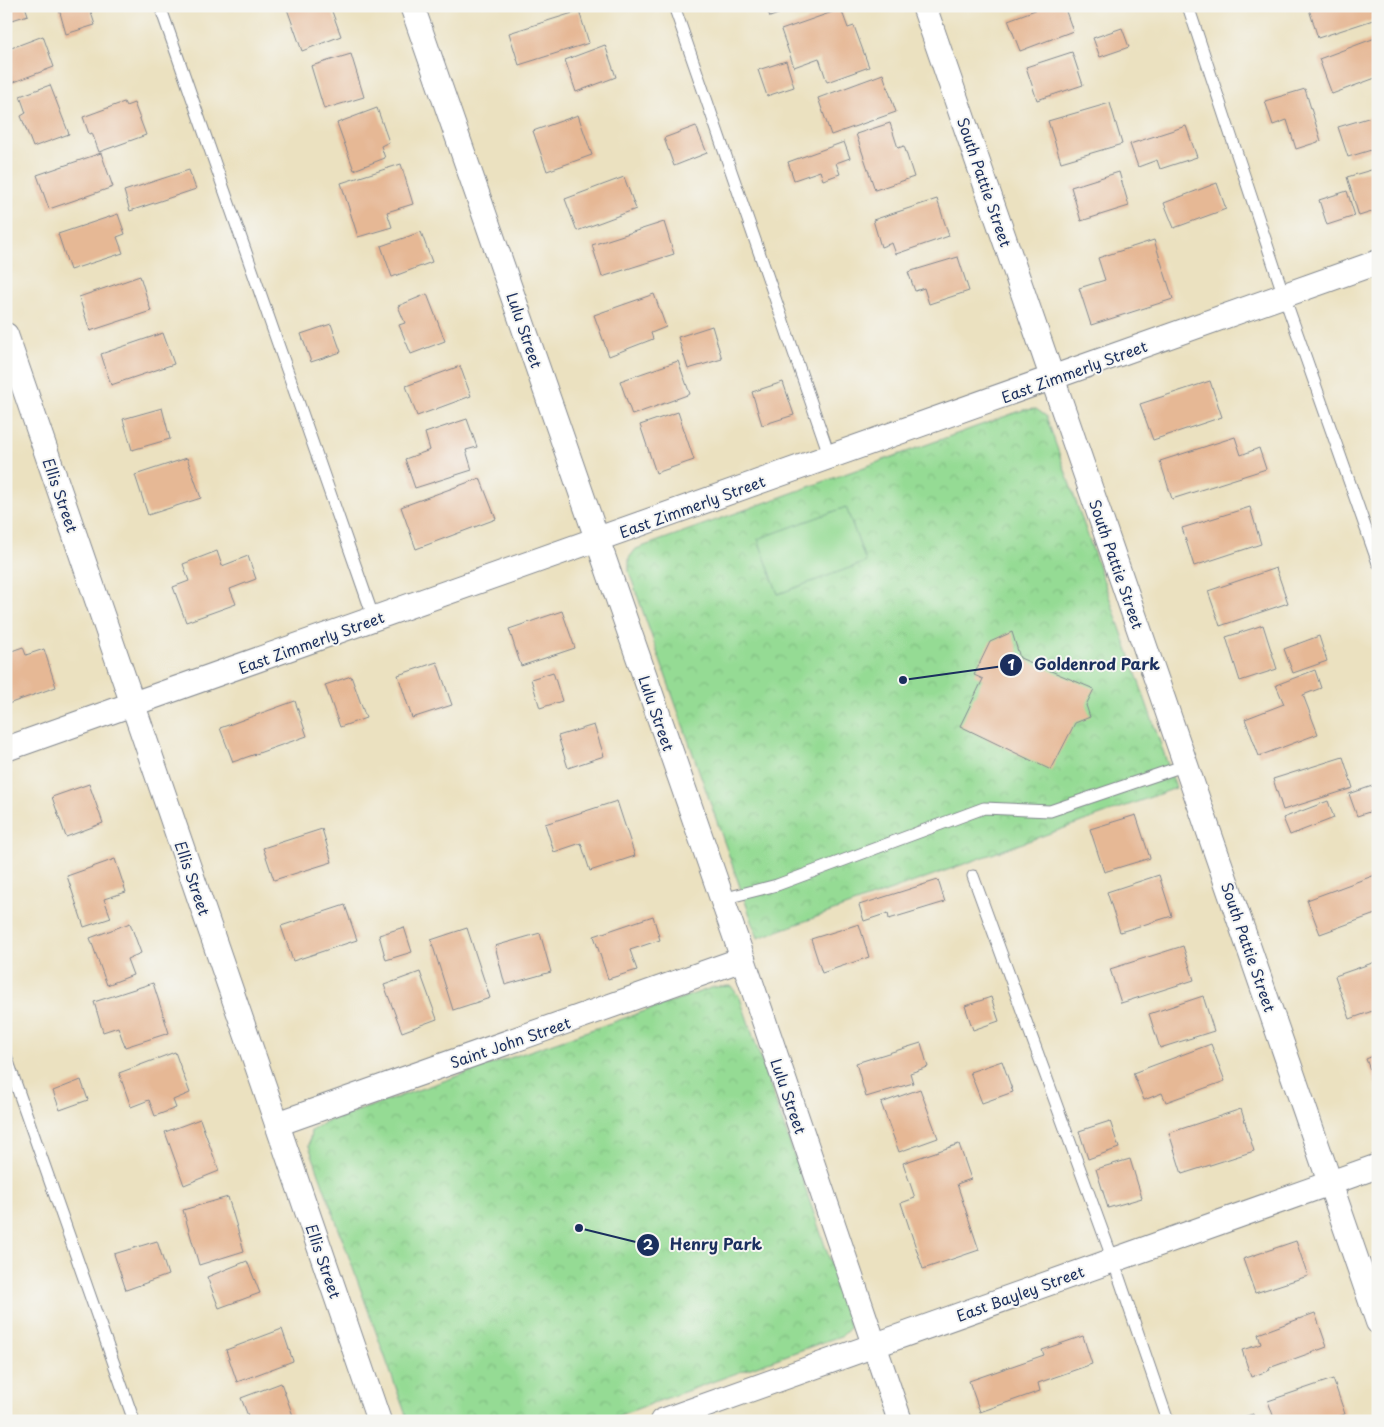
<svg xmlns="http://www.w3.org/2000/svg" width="1384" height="1427" viewBox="0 0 1384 1427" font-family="'Playpen Sans',sans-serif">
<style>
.park{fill:url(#park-crowns);stroke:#588579}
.garden{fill:#95db94;stroke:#588579}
.building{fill:#e6b895}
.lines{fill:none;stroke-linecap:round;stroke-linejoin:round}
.service-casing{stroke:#83888f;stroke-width:13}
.minor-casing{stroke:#83888f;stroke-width:26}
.service{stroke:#fff;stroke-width:11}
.minor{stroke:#fff;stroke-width:24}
.labels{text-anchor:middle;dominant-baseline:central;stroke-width:4;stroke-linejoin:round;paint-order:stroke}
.street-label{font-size:15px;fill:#1b2f5e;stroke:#f6f6f2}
.leader{fill:none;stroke:#1b2f5e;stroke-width:2}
.callout-dot{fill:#1b2f5e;stroke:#f6f6f2;stroke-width:2}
.mark-label{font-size:15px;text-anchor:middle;font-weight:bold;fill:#fff}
.callout-label{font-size:16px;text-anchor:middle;font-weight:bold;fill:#1b2f5e;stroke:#f6f6f2;stroke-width:4;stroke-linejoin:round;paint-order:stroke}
</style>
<defs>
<pattern id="park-crowns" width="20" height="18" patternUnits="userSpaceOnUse" patternTransform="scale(1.25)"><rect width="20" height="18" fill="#95db94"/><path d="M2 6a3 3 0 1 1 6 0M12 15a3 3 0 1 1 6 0" fill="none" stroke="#80bc82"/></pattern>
</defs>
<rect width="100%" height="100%" fill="#f6f6f2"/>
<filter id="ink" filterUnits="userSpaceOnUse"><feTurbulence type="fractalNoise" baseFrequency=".02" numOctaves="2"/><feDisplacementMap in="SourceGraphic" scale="10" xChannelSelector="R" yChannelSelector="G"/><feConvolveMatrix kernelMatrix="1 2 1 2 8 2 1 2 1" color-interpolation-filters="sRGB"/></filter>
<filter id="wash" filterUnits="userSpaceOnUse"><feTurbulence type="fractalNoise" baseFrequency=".0096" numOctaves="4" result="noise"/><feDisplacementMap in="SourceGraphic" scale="20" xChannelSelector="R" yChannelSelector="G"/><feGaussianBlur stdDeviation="1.12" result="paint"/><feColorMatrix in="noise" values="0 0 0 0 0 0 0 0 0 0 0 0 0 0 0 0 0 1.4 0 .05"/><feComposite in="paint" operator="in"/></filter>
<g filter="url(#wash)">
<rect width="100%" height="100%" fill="#ebe1c0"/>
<g class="park">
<path d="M1036 409 1046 416 1176 788 758 938 629 572V558L636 549 1023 410Z"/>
<path d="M731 986 740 998 847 1310 850 1328 843 1335 603 1421H408L309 1146 311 1131 323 1123 714 987Z"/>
</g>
<path class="garden" d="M846 507 866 562 778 594 758 539Z"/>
<g id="blocks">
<g class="building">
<path d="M6 6H25L28 15 6 22Z"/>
<path d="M67 6H89L95 25 66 34 59 9Z"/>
<path d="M286 6H330L341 36 302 51Z"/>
<path d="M766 6H800L770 17Z"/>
<path d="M1046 6H1064L1073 31 1020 51 1008 20Z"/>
<path d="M1308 6H1372L1376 19 1318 38Z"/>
<path d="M841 9 848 28 854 26 869 67 827 82 819 58 794 67 781 30Z"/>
<path d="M579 11 589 43 519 65 509 33Z"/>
<path d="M1122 28 1129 47 1100 57 1093 38Z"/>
<path d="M43 36 54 67 6 85V50Z"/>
<path d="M1378 37V77L1332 94 1319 59Z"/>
<path d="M605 45 616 77 576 92 565 60Z"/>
<path d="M1072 52 1083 85 1037 100 1026 67Z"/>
<path d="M351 54 364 97 324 109 311 66Z"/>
<path d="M786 61 794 87 767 96 758 70Z"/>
<path d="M883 74 896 112 831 135 818 98Z"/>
<path d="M50 85 69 134 33 147 21 116 26 113 20 96Z"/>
<path d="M1305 89 1321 141 1296 149 1287 120 1273 125 1265 101Z"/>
<path d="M124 102 126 106 134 103 146 135 99 152 92 133 89 134 83 117Z"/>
<path d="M1110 103 1122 144 1061 162 1048 121Z"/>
<path d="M377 108 389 142 381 146 385 158 354 170 337 123Z"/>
<path d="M578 115 592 155 547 171 533 131Z"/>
<path d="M1378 115V148L1348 157 1338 127Z"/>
<path d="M890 123 898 148 904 146 914 177 875 190 856 134Z"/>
<path d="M696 126 707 153 674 166 664 138Z"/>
<path d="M1186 126 1197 157 1160 169 1157 160 1138 167 1130 144Z"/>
<path d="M844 142 850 158 836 163 840 174 823 180 820 171 794 180 788 162Z"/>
<path d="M101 153 113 187 49 209 37 175Z"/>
<path d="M401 164 413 204 387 212 392 227 358 237 341 183Z"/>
<path d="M1378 168V210L1359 216 1347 177Z"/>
<path d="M189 170 196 189 130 211 124 191Z"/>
<path d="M1119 172 1129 206 1081 221 1071 187Z"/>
<path d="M624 177 636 209 577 231 565 199Z"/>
<path d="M1217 183 1226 209 1174 228 1164 203Z"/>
<path d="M1347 191 1355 216 1327 225 1319 200Z"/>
<path d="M937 199 949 236 896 254 892 243 881 247 873 220Z"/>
<path d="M118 214 125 234 117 237 123 253 70 270 58 234Z"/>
<path d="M664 222 674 254 602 277 592 245Z"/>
<path d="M421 232 432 262 392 277 381 246Z"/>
<path d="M1154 240 1173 299 1091 325 1079 288 1105 280 1098 258Z"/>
<path d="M958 257 969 291 929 304 924 288 915 291 908 272Z"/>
<path d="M140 276 151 311 90 331 79 297Z"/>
<path d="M427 294 445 341 411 354 399 325 405 323 398 306Z"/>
<path d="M654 294 666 327 651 333 653 339 609 356 594 315Z"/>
<path d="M331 324 341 352 311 362 301 334Z"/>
<path d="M712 326 722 359 688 369 678 337Z"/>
<path d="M163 333 174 364 111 385 101 354Z"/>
<path d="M678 361 690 394 632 415 620 381Z"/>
<path d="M460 366 471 396 417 416 406 386Z"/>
<path d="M1210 381 1222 417 1153 440 1140 404Z"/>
<path d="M783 382 794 415 762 425 752 392Z"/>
<path d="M162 408 170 439 132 450 123 419Z"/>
<path d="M678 412 694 460 656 473 640 425Z"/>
<path d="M467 419 477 447 466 450 472 470 415 488 405 459 430 450 425 433Z"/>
<path d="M1235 437 1241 455 1259 448 1266 469 1172 499 1160 461Z"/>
<path d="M187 458 201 498 148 515 135 475Z"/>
<path d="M480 478 496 519 416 549 401 507Z"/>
<path d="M1250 507 1261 544 1194 566 1182 528Z"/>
<path d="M217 551 222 566 248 556 256 579 230 589 236 604 186 622 173 587 189 581 183 564Z"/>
<path d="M1276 568 1288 603 1220 626 1208 591Z"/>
<path d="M562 611 575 648 521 666 509 629Z"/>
<path d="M1263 625 1277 669 1240 681 1226 637Z"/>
<path d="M1012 632 1020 658 1094 689 1086 705 1090 717 1075 723 1051 770 960 726 983 679 974 675 990 642Z"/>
<path d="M1319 636 1327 661 1293 673 1284 649Z"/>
<path d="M23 647 26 655 44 649 56 687 8 704 6 698V653Z"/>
<path d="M437 662 452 705 412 718 398 675Z"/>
<path d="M1315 670 1321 688 1303 695 1318 734 1259 756 1245 719 1284 704 1276 685Z"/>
<path d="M553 672 562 701 540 708 531 679Z"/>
<path d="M351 676 366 718 340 727 325 685Z"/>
<path d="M295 701 307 736 233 762 220 728Z"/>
<path d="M594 725 604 756 568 768 558 736Z"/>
<path d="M1343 757 1353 788 1283 810 1273 779Z"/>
<path d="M89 784 103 823 66 837 52 797Z"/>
<path d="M1378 784V809L1357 816 1349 794Z"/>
<path d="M617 801 635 856 590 871 581 843 554 852 545 824Z"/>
<path d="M1328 801 1334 818 1290 835 1283 818Z"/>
<path d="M1136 815 1150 858 1104 872 1090 829Z"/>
<path d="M322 829 332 862 274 880 263 848Z"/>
<path d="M115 859 126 892 104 899 111 918 84 927 67 876Z"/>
<path d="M1378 874V913L1320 934 1307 900Z"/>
<path d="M1159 875 1172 916 1120 932 1107 892Z"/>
<path d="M938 880 945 902 889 919 888 913 864 921 859 905Z"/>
<path d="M345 905 357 940 293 961 281 926Z"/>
<path d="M653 916 660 940 630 950 637 970 608 979 594 936Z"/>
<path d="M130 923 141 953 127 959 133 975 107 985 90 938Z"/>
<path d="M859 924 869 957 822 973 811 939Z"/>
<path d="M404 927 412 952 386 960 379 935Z"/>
<path d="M467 928 490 998 453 1010 431 940Z"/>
<path d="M540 933 551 972 505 985 495 946Z"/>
<path d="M1183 946 1194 980 1121 1003 1110 969Z"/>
<path d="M1378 961V1009L1350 1019 1335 976Z"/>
<path d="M420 972 437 1019 402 1032 384 985Z"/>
<path d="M153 983 169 1033 125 1047 118 1027 103 1032 94 1002Z"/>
<path d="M1203 996 1214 1031 1160 1048 1149 1014Z"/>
<path d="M991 997 999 1021 973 1030 965 1006Z"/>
<path d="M921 1043 928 1067 910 1073 913 1083 866 1097 856 1063Z"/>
<path d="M1211 1044 1225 1081 1166 1102 1162 1093 1144 1100 1133 1073Z"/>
<path d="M175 1052 190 1093 173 1100 176 1108 155 1116 149 1100 131 1107 119 1073Z"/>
<path d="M1378 1054V1091L1366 1059Z"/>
<path d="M1002 1061 1013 1092 982 1103 970 1072Z"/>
<path d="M81 1080 88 1100 60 1110 53 1091Z"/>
<path d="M920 1089 938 1138 899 1152 881 1103Z"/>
<path d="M1241 1109 1254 1151 1182 1174 1169 1133Z"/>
<path d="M200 1119 219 1171 184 1185 165 1132Z"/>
<path d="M1110 1121 1119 1148 1088 1159 1079 1131Z"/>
<path d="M959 1144 971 1179 957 1184 979 1250 923 1269 901 1203 915 1198 903 1163Z"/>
<path d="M1130 1159 1142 1198 1108 1208 1096 1169Z"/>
<path d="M228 1197 244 1251 199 1265 183 1210Z"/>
<path d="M157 1241 168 1275 126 1290 114 1254Z"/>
<path d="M1296 1241 1308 1276 1255 1293 1243 1259Z"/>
<path d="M247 1261 260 1293 219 1308 207 1277Z"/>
<path d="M1315 1313 1327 1347 1269 1368 1270 1370 1251 1377 1242 1350 1261 1344 1258 1334Z"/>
<path d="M282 1329 293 1361 237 1382 226 1350Z"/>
<path d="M1083 1336 1092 1364 1038 1383 1040 1391 980 1412 969 1381 1044 1355 1042 1350Z"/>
<path d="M1333 1379 1345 1414 1327 1421H1275L1268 1401Z"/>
<path d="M281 1383 295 1421H250L241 1398Z"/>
<path d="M1253 1414 1255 1421H1234V1420Z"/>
</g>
</g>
</g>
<g filter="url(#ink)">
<use href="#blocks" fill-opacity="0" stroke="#83888f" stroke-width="1"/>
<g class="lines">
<g class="service-casing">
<g id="service">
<path d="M160 6 374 619"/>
<path d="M674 6 830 457"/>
<path d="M1188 6 1284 296 1378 563"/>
<path d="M973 876 1113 1260 1168 1421"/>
<path d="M722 899 777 885 984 808 1050 811 1186 765"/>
<path d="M6 1056 134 1421"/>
</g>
</g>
<g class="minor-casing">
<g id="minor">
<path d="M412 6 743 959 900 1421"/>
<path d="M924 6 1378 1322"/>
<path d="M6 335 379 1421"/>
<path d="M6 749 1378 262"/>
<path d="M277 1124 743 959"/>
<path d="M662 1421 1378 1166"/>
</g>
</g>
<use href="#service" class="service"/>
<use href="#minor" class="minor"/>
</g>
</g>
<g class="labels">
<g class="street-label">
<text transform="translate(985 182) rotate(71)">South Pattie Street</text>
<text transform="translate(525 330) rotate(71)">Lulu Street</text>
<text transform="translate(1074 371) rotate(-20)">East Zimmerly Street</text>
<text transform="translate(61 495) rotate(71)">Ellis Street</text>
<text transform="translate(692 506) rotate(-20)">East Zimmerly Street</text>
<text transform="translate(1117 564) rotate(71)">South Pattie Street</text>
<text transform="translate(311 642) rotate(-20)">East Zimmerly Street</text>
<text transform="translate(657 713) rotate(71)">Lulu Street</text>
<text transform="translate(193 878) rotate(71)">Ellis Street</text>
<text transform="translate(1249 947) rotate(71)">South Pattie Street</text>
<text transform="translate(510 1042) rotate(-19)">Saint John Street</text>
<text transform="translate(789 1096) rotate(71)">Lulu Street</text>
<text transform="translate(324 1261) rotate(71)">Ellis Street</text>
<text transform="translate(1020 1293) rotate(-20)">East Bayley Street</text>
</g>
</g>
<path class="leader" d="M903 680L1011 665M579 1228L648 1245"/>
<g class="callout-dot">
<circle cx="903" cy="680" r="5"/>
<circle cx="579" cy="1228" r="5"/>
<circle cx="1011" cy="665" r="12"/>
<circle cx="648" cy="1245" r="12"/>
</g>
<g class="mark-label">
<text x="1011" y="670">1</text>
<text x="648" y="1250">2</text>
</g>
<g class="callout-label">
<text x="1097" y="670">Goldenrod Park</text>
<text x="716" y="1250">Henry Park</text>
</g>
<rect width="1384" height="1427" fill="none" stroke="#f6f6f2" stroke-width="25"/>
</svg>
